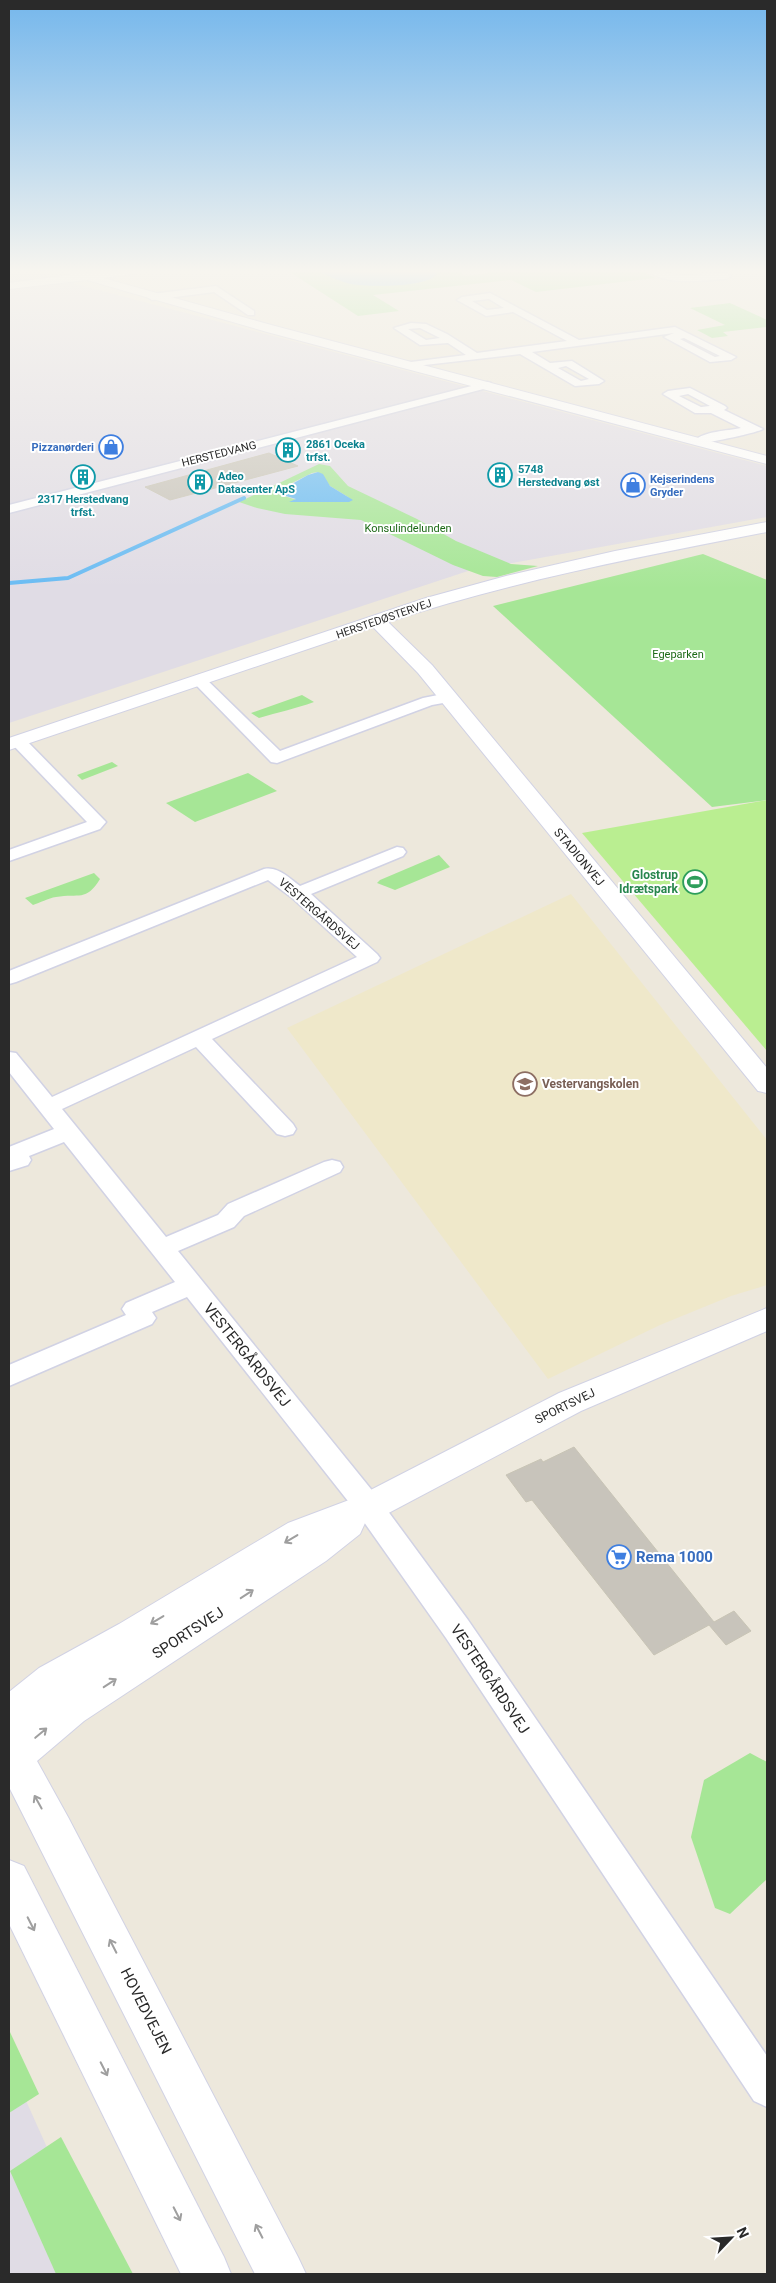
<svg xmlns="http://www.w3.org/2000/svg" width="776" height="2283" viewBox="0 0 776 2283" font-family="Roboto,sans-serif">
<style>
.industrial{fill:#e0dce5}
.education{fill:#efe8ca}
.green{fill:#a6e696;fill-rule:evenodd}
.pitch{fill:#baee91}
.water{fill:#6abcf3}
.lines{fill:none;stroke-linecap:round;stroke-linejoin:round}
.stream{stroke:#6abcf3;stroke-width:4}
.building{fill:#c8c4bb;stroke:#c8c4b5}
.street-casing{stroke:#d1d2e4;stroke-width:3}
.secondary-casing{stroke:#d1d2e4;stroke-width:2}
.street{fill:#fff;fill-rule:evenodd}
.secondary{fill:#fff;fill-rule:evenodd}
.oneway{stroke:#9f9f9f}
.labels{text-anchor:middle;dominant-baseline:central;stroke-width:4;stroke-linejoin:round;paint-order:stroke}
.far-culture-label{font-size:11px;font-weight:bold;fill:#0d838f;stroke:#fff;text-anchor:start}
.far-shop-label{font-size:11px;font-weight:bold;fill:#366cbe;stroke:#fff;text-anchor:end}
.far-street-label{font-size:11px;fill:#2a2a2a;stroke:#fff}
.far-park-label{font-size:11px;fill:#1d6a17;stroke:#fff}
.street-label{font-size:12px;fill:#2a2a2a;stroke:#fff}
.leisure-label{font-size:12px;font-weight:bold;fill:#27864d;stroke:#fff;text-anchor:end}
.education-label{font-size:12px;font-weight:bold;fill:#785e54;stroke:#fff;text-anchor:start}
.near-street-label{font-size:15px;fill:#2a2a2a;stroke:#fff}
.near-shop-label{font-size:15px;font-weight:bold;fill:#366cbe;stroke:#fff;text-anchor:start}
</style>
<rect width="100%" height="100%" fill="#ede8dc"/>
<g class="industrial">
<path d="M9 269H30L72 283 767 466V517L468 571 9 723Z"/>
<path d="M9 2063 104 2274H9Z"/>
</g>
<path class="education" d="M571 894 767 1140V1285L731 1296 660 1325 548 1379 287 1028Z"/>
<g class="green">
<path d="M285 269H454L466 276 501 271 498 269H639L655 278 536 292 511 280 373 295 399 311 358 316Z"/>
<path d="M730 303 767 320V327L723 332 728 336 712 338 697 330 725 325 690 308Z"/>
<path d="M319 464 330 466 348 486 417 519 456 541 511 564 538 566 497 577 483 576 453 565 361 520 285 514 257 508 239 502ZM318 472 330 486 348 497 351 501 293 502 297 500 278 494V490L312 473Z"/>
<path d="M703 554 767 580V800L712 807 493 606Z"/>
<path d="M302 695 314 702C295 709 278 712 259 718L251 713Z"/>
<path d="M112 762 118 766 82 780 77 775Z"/>
<path d="M248 773 277 791 195 822 166 803Z"/>
<path d="M439 855 450 867 395 890 377 883 380 880Z"/>
<path d="M94 873 100 879C86 902 79 893 56 897 48 898 40 903 33 905L25 898Z"/>
<path d="M750 1753 767 1762V1879L730 1914 715 1908 691 1837 704 1780Z"/>
<path d="M9 2030 39 2094 9 2113Z"/>
<path d="M61 2137 133 2274H56L10 2171Z"/>
</g>
<path class="pitch" d="M767 800V1051L582 833Z"/>
<g class="water">
<path d="M315 269H430L437 274C427 288 367 287 351 284 338 281 326 275 315 269Z"/>
<path d="M318 472 323 474 330 486 353 500 349 502H289L296 499 276 493 308 475Z"/>
</g>
<g class="lines">
<path class="stream" d="M9 583 68 578 244 498"/>
</g>
<g class="building">
<path d="M269 453 298 466 170 500 145 487Z"/>
<path d="M574 1447 714 1622 734 1611 751 1631 726 1645 709 1625 654 1655 532 1500 526 1502 506 1475 541 1459 543 1462Z"/>
</g>
<g class="lines">
<g class="street-casing">
<g id="street">
<path d="M645 269H657L669 274 687 275 726 273 731 276 726 279C701 280 666 287 645 269Z"/>
<path d="M216 286 254 311V315H248L214 292 152 300 147 297 152 294Z"/>
<path d="M490 293 579 340 675 327 736 357 731 360 710 362 664 337 674 333 532 352 550 363 572 361 604 381 599 384 575 386 520 354 407 367V363L411 362 466 355 448 343 420 345 394 328 411 323 426 324 447 334 477 353 567 341 513 312 486 316 457 300 462 297ZM489 299 504 308 487 310 472 301ZM420 328 440 338 426 340 408 329ZM684 338 720 356 715 357 680 339ZM566 366 589 379 581 381 558 368Z"/>
<path d="M487 382 491 383V387L9 513V505Z"/>
<path d="M690 388 725 406 727 408 724 410 763 429C760 432 701 445 696 443L694 441C704 431 727 431 741 428L711 413H695L663 394 668 391ZM688 394 710 406 701 407 679 396Z"/>
<path d="M199 675 204 677 280 751 423 698 448 693 454 695 456 698 454 701 432 705 277 763 271 762 194 683 191 680 194 677Z"/>
<path d="M18 736 24 738 106 822 100 829 9 861V850L87 822 12 744 10 741 12 738Z"/>
<path d="M397 847 403 848 406 852 403 856 311 894 377 954 380 958 377 962 212 1039 293 1124 296 1129 293 1134 285 1136 277 1134 196 1047 62 1109 166 1237 218 1215 228 1204 324 1162 332 1160 340 1162 343 1167 340 1172 244 1216 234 1227 178 1251 379 1499 468 1620 767 2056V2107L754 2101 446 1638 359 1515 187 1297 152 1312 156 1318 152 1324 9 1386V1365L126 1315 122 1309 126 1303 175 1282 64 1142 29 1156 31 1160 28 1165 9 1171V1147L54 1129 9 1072V1052L16 1053 52 1097 357 957 291 897 268 880 16 982 9 984V971L264 869C278 866 289 878 300 886Z"/>
</g>
</g>
<g class="secondary-casing">
<g id="secondary">
<path d="M56 269H74L87 273 117 269H152L147 272 103 278 275 326 767 456V464L267 332 87 280 9 289V283L70 275Z"/>
<path d="M767 522V532C639 557 512 581 388 622L432 665 767 1068V1093L758 1091 418 673 373 627 9 750V738L426 598 506 576 615 551Z"/>
<path d="M767 1308V1331L581 1411 381 1517 365 1523 360 1534 326 1561 84 1721 37 1761 68 1817 298 2257 306 2274H255L9 1787V1692L39 1668 119 1624 288 1523 357 1497 559 1393Z"/>
<path d="M9 1860 24 1866 224 2257 231 2274H181L9 1924Z"/>
</g>
</g>
<use href="#street" class="street"/>
<use href="#secondary" class="secondary"/>
</g>
<defs><path id="oneway-shaft" d="M-6 0H5M1.5-3L5.5 0L1.5 3" fill="none" stroke-width="1.6" stroke-linecap="round" stroke-linejoin="round" transform="scale(1.25)"/></defs>
<g class="oneway">
<use href="#oneway-shaft" transform="translate(291 1539) rotate(149)"/>
<use href="#oneway-shaft" transform="translate(247 1594) rotate(-33)"/>
<use href="#oneway-shaft" transform="translate(157 1620) rotate(149)"/>
<use href="#oneway-shaft" transform="translate(110 1683) rotate(-33)"/>
<use href="#oneway-shaft" transform="translate(41 1733) rotate(-40)"/>
<use href="#oneway-shaft" transform="translate(38 1802) rotate(-119)"/>
<use href="#oneway-shaft" transform="translate(31 1924) rotate(63)"/>
<use href="#oneway-shaft" transform="translate(113 1946) rotate(-117)"/>
<use href="#oneway-shaft" transform="translate(104 2069) rotate(63)"/>
<use href="#oneway-shaft" transform="translate(177 2214) rotate(63)"/>
<use href="#oneway-shaft" transform="translate(259 2231) rotate(-117)"/>
</g>
<linearGradient id="sky" x2="0" y2="1"><stop stop-color="#75b7ec"/><stop offset="0.46" stop-color="#f7f5ef"/><stop offset="1" stop-color="#f7f5ef" stop-opacity="0"/></linearGradient>
<rect width="776" height="589" fill="url(#sky)"/>
<defs>
<g id="shop-ring" transform="scale(1.25)"><circle r="9.5" fill="#fff" stroke="#3f7fe0" stroke-width="1.5"/><path d="M-5-2.5h2.3a2.7 3.5 0 0 1 5.4 0H5L5.5 6h-11ZM-1.5-2.5h3a1.5 2.3 0 0 0-3 0Z" fill="#3f7fe0"/></g>
<g id="building-ring" transform="scale(1.25)"><circle r="9.5" fill="#fff" stroke="#0f9aa8" stroke-width="1.5"/><path d="M-4-6H4V6H1V3H-1V6H-4ZM-2.5-4.3h1.7v1.8h-1.7ZM.8-4.3h1.7v1.8H.8ZM-2.5-1h1.7V.8h-1.7ZM.8-1h1.7V.8H.8Z" fill="#0f9aa8"/></g>
<g id="stadium-ring" transform="scale(1.25)"><circle r="9.5" fill="#fff" stroke="#2e9e5b" stroke-width="1.5"/><path d="M0-5a6.5 5 0 1 0 0 10a6.5 5 0 1 0 0-10ZM-3.5-1.8h7v3.6h-7Z" fill="#2e9e5b"/></g>
<g id="school-ring" transform="scale(1.25)"><circle r="9.5" fill="#fff" stroke="#8d6e63" stroke-width="1.5"/><path d="M0-5L7-2L0 1L-7-2ZM-4 1L0 2.5L4 1V4Q0 6-4 4Z" fill="#8d6e63"/></g>
<g id="supermarket-ring" transform="scale(1.25)"><circle r="9.5" fill="#fff" stroke="#3f7fe0" stroke-width="1.5"/><path d="M-6-5.5h2.5l.6 2H6L4.5 2H-2.5L-4.4-4H-6ZM-1.5 3.2a1.3 1.3 0 1 0 .1 0ZM3 3.2a1.3 1.3 0 1 0 .1 0Z" fill="#3f7fe0"/></g>
</defs>
<g fill-rule="evenodd">
<use href="#shop-ring" x="111" y="447"/>
<use href="#building-ring" x="288" y="450"/>
<use href="#building-ring" x="500" y="475"/>
<use href="#building-ring" x="83" y="477"/>
<use href="#building-ring" x="200" y="482"/>
<use href="#shop-ring" x="633" y="485"/>
<use href="#stadium-ring" x="695" y="882"/>
<use href="#school-ring" x="525" y="1084"/>
<use href="#supermarket-ring" x="619" y="1557"/>
</g>
<g class="labels">
<g class="far-culture-label">
<text x="306" y="444">2861 Oceka<tspan x="306" dy="13">trfst.</tspan></text>
<text x="518" y="469">5748<tspan x="518" dy="13">Herstedvang øst</tspan></text>
<text x="218" y="476">Adeo<tspan x="218" dy="13">Datacenter ApS</tspan></text>
<text x="83" y="499" text-anchor="middle">2317 Herstedvang<tspan x="83" dy="13">trfst.</tspan></text>
</g>
<g class="far-shop-label">
<text x="94" y="447">Pizzanørderi</text>
<text x="650" y="479" text-anchor="start">Kejserindens<tspan x="650" dy="13">Gryder</tspan></text>
</g>
<g class="far-street-label">
<text transform="translate(219 454) rotate(-14)">HERSTEDVANG</text>
<text transform="translate(384 619) rotate(-19)">HERSTEDØSTERVEJ</text>
</g>
<g class="far-park-label">
<text x="408" y="528">Konsulindelunden</text>
<text x="678" y="654">Egeparken</text>
</g>
<g class="street-label">
<text transform="translate(579 857) rotate(50)">STADIONVEJ</text>
<text transform="translate(319 914) rotate(41)">VESTERGÅRDSVEJ</text>
<text transform="translate(565 1406) rotate(-26)">SPORTSVEJ</text>
</g>
<g class="leisure-label">
<text x="678" y="875">Glostrup<tspan x="678" dy="14">Idrætspark</tspan></text>
</g>
<g class="education-label">
<text x="542" y="1084">Vestervangskolen</text>
</g>
<g class="near-street-label">
<text transform="translate(247 1355) rotate(51)">VESTERGÅRDSVEJ</text>
<text transform="translate(188 1633) rotate(-33)">SPORTSVEJ</text>
<text transform="translate(490 1679) rotate(56)">VESTERGÅRDSVEJ</text>
<text transform="translate(146 2011) rotate(63)">HOVEDVEJEN</text>
</g>
<g class="near-shop-label">
<text x="636" y="1557">Rema 1000</text>
</g>
</g>
<rect width="776" height="2283" fill="none" stroke="#2a2a2a" stroke-width="20"/>
<g transform="translate(731 2238) rotate(65)" stroke="#ffffff" stroke-width="4" paint-order="stroke">
<path d="M0-4L9 19L0 12L-9 19Z" fill="#2a2a2a"/>
<text y="-8" font-size="14" font-weight="bold" text-anchor="middle" fill="#2a2a2a">N</text>
</g>
</svg>
